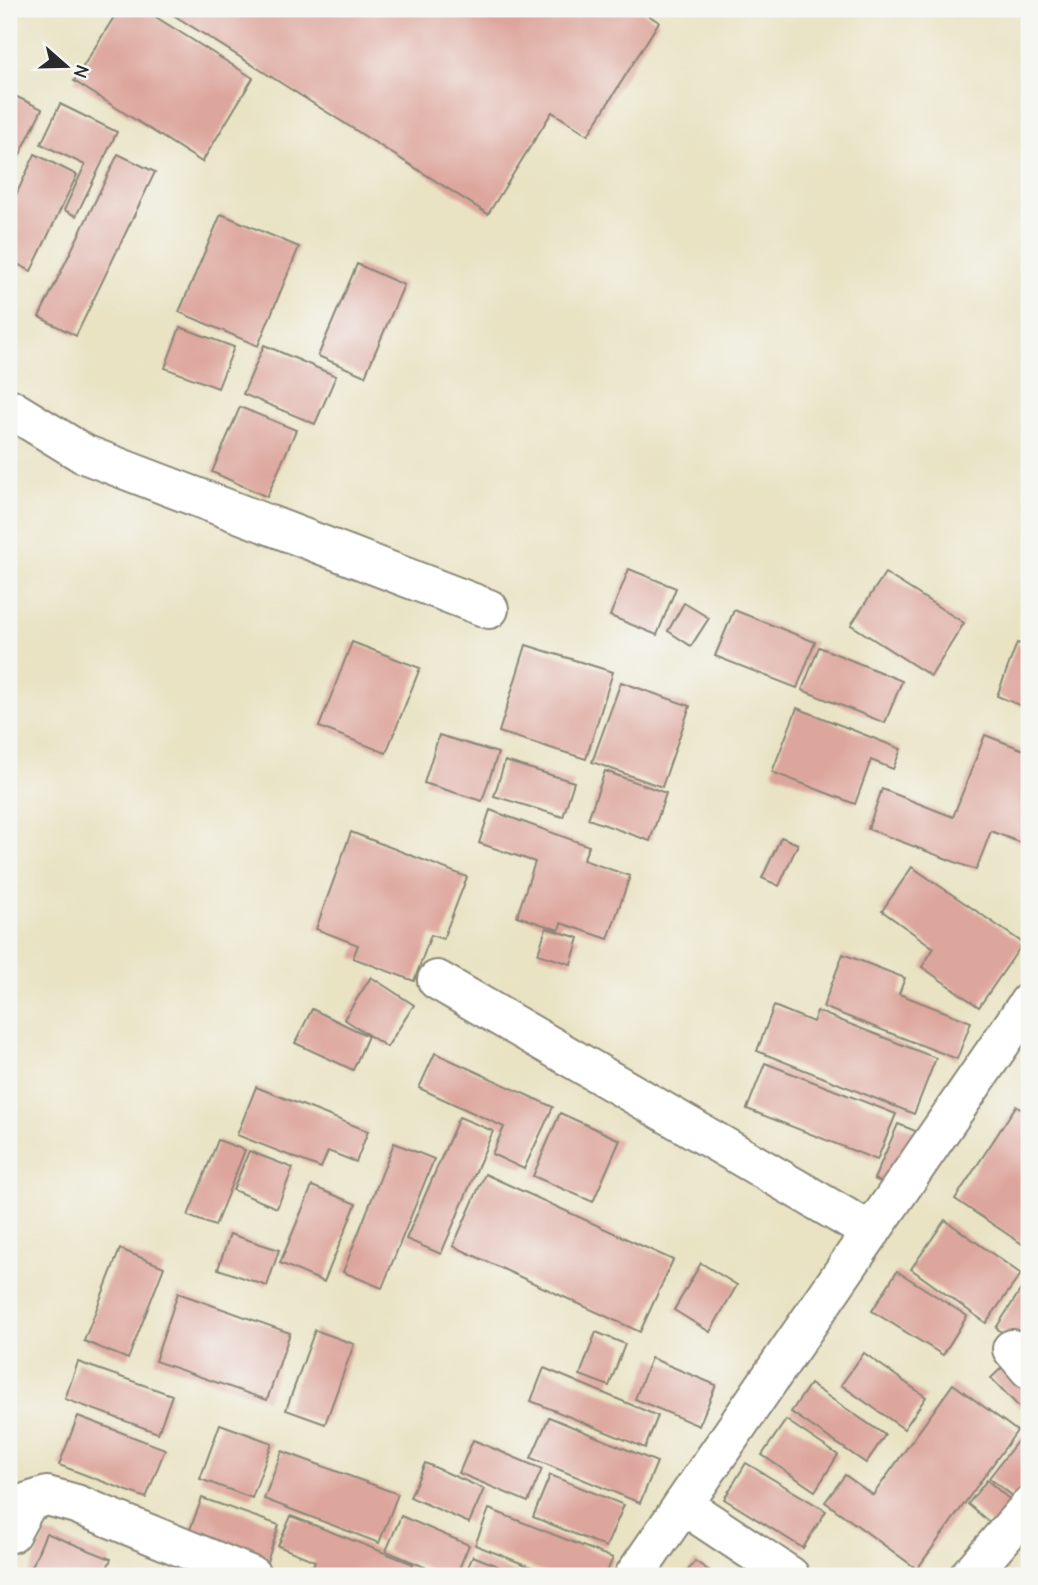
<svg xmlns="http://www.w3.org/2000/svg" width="1038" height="1585" viewBox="0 0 1038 1585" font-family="'Comic Neue',sans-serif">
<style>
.building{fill:#dda69c}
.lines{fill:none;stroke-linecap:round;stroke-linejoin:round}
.street-casing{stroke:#8a8778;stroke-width:42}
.street{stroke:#fff;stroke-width:38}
</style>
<rect width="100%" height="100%" fill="#f6f6f2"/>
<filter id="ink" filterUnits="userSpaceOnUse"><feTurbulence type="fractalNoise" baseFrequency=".0143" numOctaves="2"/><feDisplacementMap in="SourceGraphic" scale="14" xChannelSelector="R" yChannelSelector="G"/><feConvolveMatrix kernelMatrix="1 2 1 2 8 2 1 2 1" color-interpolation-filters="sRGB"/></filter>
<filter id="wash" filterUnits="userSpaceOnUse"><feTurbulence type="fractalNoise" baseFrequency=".00686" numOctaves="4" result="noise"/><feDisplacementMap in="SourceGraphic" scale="28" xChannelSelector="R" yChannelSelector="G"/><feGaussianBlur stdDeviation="1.57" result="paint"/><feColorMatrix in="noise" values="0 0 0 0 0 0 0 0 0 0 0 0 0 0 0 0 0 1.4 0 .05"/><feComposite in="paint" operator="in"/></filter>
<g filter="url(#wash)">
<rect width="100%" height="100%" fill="#e9e3c4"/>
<g id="blocks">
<g class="building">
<path d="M119 9H143L253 78 202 162 74 81Z"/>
<path d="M164 9H638L659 22 588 135 552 112 488 214Z"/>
<path d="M9 93 42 109 15 165 9 162Z"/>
<path d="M60 104 117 132 76 216 64 210 85 165 41 144Z"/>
<path d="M35 154 77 175 31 271 9 260V210Z"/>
<path d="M118 154 155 172 76 336 39 317Z"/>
<path d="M221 214 299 247 258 346 179 312Z"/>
<path d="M357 264 404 285 365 376 318 356Z"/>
<path d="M180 327 234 347 218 388 165 368Z"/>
<path d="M264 345 336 376 315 424 243 394Z"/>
<path d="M240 407 296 430 267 497 212 472Z"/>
<path d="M629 569 676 588 657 635 610 616Z"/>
<path d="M885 573 964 623 931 676 851 625Z"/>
<path d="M684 603 709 618 691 646 668 631Z"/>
<path d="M734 610 815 642 797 688 715 656Z"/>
<path d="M352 642 420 668 386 753 319 727Z"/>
<path d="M1017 643 1029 647V709L997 696Z"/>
<path d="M526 645 613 672 586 759 499 732Z"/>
<path d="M819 647 902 681 885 723 802 690Z"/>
<path d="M621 682 690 706 662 787 592 762Z"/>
<path d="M797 708 901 749 893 769 871 760 855 804 772 772Z"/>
<path d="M439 735 498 753 482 801 424 783Z"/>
<path d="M985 735 1029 752V846L991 831 976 870 868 829 882 789 953 817Z"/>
<path d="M505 761 574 782 563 817 494 796Z"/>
<path d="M605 771 666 793 650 841 588 819Z"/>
<path d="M490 810 589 846 583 860 630 876 608 939 561 923 559 930 517 916 535 862 479 843Z"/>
<path d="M351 832 467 877 443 939 431 935 414 981 353 958 358 945 316 929Z"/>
<path d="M781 837 798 844 779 886 762 878Z"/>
<path d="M912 867 1023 943 979 1007 922 967 934 948 882 911Z"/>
<path d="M546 928 579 938 571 964 538 954Z"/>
<path d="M843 954 905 978 899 994 971 1022 957 1059 823 1007Z"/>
<path d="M371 977 414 1005 387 1047 344 1019Z"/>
<path d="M774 1006 813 1022 817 1011 936 1058 914 1114 757 1051Z"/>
<path d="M312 1009 368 1036 353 1070 295 1043Z"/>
<path d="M435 1053 553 1107 524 1169 492 1154 504 1127 419 1088Z"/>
<path d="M765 1063 896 1114 877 1160 747 1109Z"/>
<path d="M256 1087 368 1131 356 1162 328 1151 321 1168 237 1135Z"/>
<path d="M1016 1106 1029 1114 1028 1248 955 1199Z"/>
<path d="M560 1113 620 1140 593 1202 533 1176Z"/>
<path d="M459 1117 493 1131 441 1254 406 1239Z"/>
<path d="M898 1124 918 1132 893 1188 874 1179Z"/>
<path d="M218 1140 245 1150 215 1226 188 1216Z"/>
<path d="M394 1143 434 1159 382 1288 343 1272Z"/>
<path d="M249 1151 293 1168 277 1208 233 1190Z"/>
<path d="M485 1174 673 1260 640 1332 453 1246Z"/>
<path d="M312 1186 356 1204 324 1282 280 1263Z"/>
<path d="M945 1220 1021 1274 986 1323 911 1269Z"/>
<path d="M230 1234 279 1250 267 1286 218 1269Z"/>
<path d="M120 1249 164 1267 128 1359 84 1341Z"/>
<path d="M701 1263 737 1285 710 1332 674 1310Z"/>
<path d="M897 1271 967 1316 943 1355 872 1311Z"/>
<path d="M1029 1277V1351L996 1328Z"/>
<path d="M178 1293 290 1333 267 1400 155 1361Z"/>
<path d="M315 1330 354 1344 325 1424 286 1410Z"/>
<path d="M596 1332 625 1344 609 1386 580 1375Z"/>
<path d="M864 1353 926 1397 904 1429 841 1385Z"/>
<path d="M651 1358 716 1385 699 1426 635 1399Z"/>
<path d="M1012 1358 1029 1377V1403L1022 1410 991 1378Z"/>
<path d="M78 1362 172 1395 158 1433 65 1399Z"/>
<path d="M544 1368 658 1416 645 1448 531 1401Z"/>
<path d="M810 1384 885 1435 866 1463 791 1412Z"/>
<path d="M953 1384 1017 1431 917 1569 825 1502 845 1475 873 1495Z"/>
<path d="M78 1416 165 1449 146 1498 59 1465Z"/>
<path d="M549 1417 657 1462 640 1503 531 1458Z"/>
<path d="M786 1420 838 1455 815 1491 762 1455Z"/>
<path d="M220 1424 272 1443 252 1498 200 1479Z"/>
<path d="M1029 1426V1492L1021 1502 989 1478Z"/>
<path d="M473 1440 542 1469 528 1502 459 1473Z"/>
<path d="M282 1451 398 1494 379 1543 264 1499Z"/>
<path d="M425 1463 484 1489 469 1523 410 1497Z"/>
<path d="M746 1463 826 1511 803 1548 724 1499Z"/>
<path d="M550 1475 624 1505 606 1547 533 1517Z"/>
<path d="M987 1480 1016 1505 996 1528 968 1504Z"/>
<path d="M202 1498 279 1525 265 1568 186 1540Z"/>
<path d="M489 1509 613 1558 605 1576H554L475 1545Z"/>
<path d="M291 1516 413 1564 408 1576H309L315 1561 278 1546Z"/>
<path d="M401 1516 469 1545 456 1576H446L386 1551Z"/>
<path d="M46 1533 111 1559 104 1576H28Z"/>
<path d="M473 1556 522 1576H464Z"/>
<path d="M695 1561 717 1576H684Z"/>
</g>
</g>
</g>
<g filter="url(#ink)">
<use href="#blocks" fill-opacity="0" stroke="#8a8778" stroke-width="2"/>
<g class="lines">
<g class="street-casing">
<g id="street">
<path d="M9 408 84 454 489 609"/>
<path d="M437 980 871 1232"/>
<path d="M1012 1349 1029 1369"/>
<path d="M683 1505 790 1576"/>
<path d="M11 1533 28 1502 47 1496 76 1504 252 1576"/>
<path d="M634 1576 1029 1002"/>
<path d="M969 1576 1029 1507"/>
</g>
</g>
<use href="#street" class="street"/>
</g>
</g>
<rect width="1038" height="1585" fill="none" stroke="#f6f6f2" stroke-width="35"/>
<g transform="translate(66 66) rotate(110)" stroke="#f6f6f2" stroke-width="5" paint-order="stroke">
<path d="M0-5L12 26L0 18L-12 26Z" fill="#2b2b2b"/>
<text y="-10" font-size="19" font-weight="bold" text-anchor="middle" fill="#2b2b2b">N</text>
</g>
</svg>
